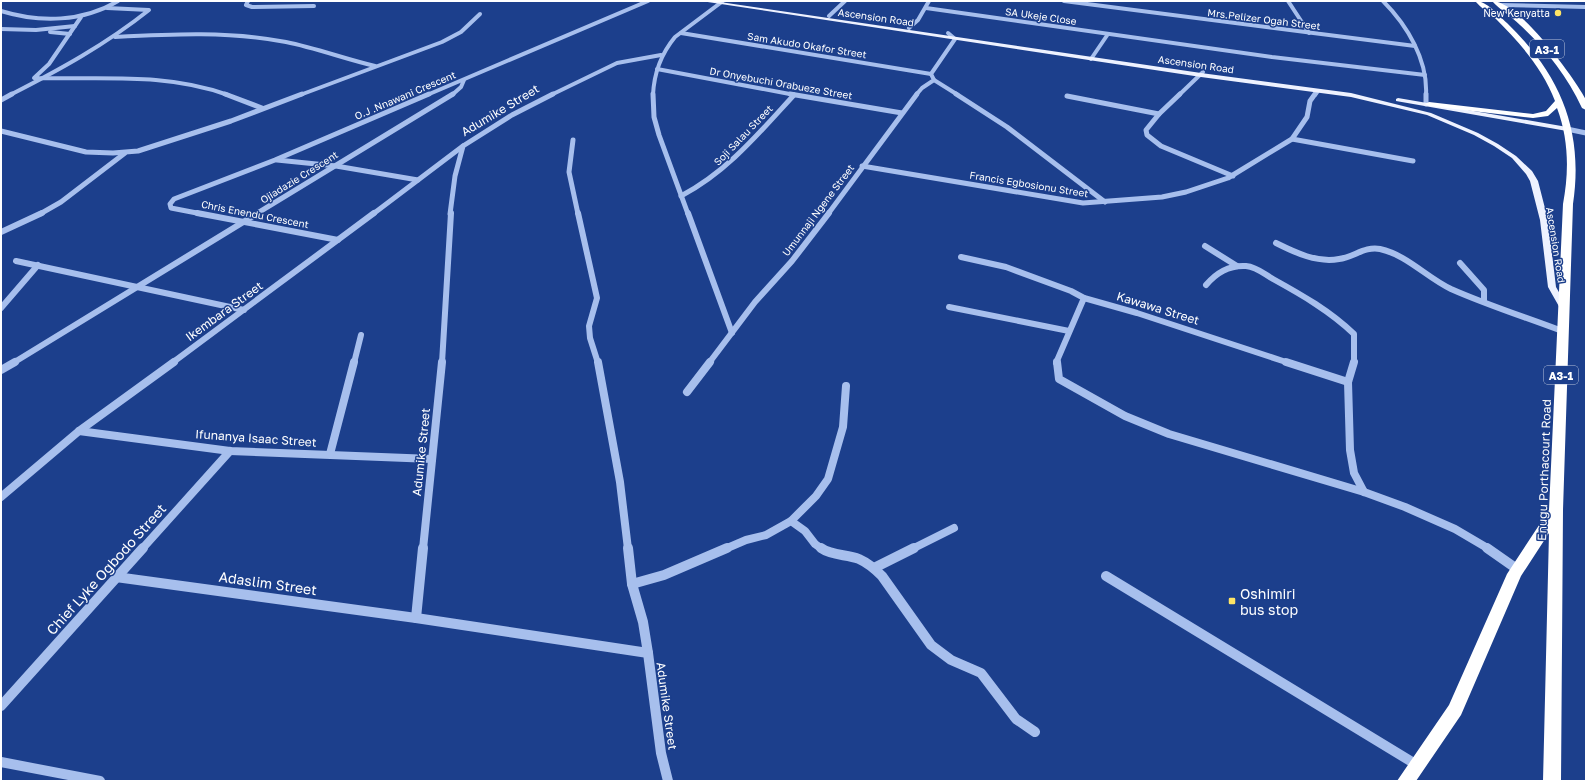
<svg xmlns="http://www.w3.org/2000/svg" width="1587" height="782" viewBox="0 0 1587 782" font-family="'Golos Text',sans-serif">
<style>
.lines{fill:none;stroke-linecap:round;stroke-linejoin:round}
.minor-far4{stroke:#a7bfed;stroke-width:4}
.minor-far3{stroke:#a7bfed;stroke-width:5}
.minor-far2{stroke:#a7bfed;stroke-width:6}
.minor-far1{stroke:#a7bfed;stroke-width:8}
.minor{stroke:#a7bfed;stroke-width:10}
.major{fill:#eef2ff;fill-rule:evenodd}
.highway{fill:#fff;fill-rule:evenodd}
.poi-dot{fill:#fee465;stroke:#1c3f8c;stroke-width:1.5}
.labels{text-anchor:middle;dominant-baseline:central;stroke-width:3;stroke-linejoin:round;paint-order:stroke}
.far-poi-label{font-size:10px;fill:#fff;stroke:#1c3f8c;text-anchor:end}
.far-street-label{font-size:10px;fill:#fff;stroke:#1c3f8c}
.shield{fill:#1c3f8c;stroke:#bbc5dc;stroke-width:1}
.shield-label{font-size:11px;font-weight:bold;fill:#fff}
.street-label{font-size:12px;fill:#fff;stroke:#1c3f8c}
.near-street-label{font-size:14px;fill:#fff;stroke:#1c3f8c}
.near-poi-label{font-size:14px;fill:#fff;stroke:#1c3f8c;text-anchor:start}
</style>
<rect width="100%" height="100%" fill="#1c3f8c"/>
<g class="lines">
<g class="minor-far4">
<path d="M248 1 246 5 252 7 314 6"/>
<path d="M1064 1 1415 46"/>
<path d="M1288 1 1309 33"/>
<path d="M1383 1C1407 25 1428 60 1426 95"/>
<path d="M1500 5 1586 7"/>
<path d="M926 8 1272 57 1425 75"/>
<path d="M1 11C40 23 83 22 118 1"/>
<path d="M829 16 845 1"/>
<path d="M81 17 49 64 34 78C100 80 165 72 228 95"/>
<path d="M909 28 918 20 929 1"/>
<path d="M1 29 36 30 75 26"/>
<path d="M50 32 70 34"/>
<path d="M681 33 931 74"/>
<path d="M115 37C172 34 230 31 286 42 316 48 345 59 375 66"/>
<path d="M1091 59 1108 34"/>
<path d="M657 69 795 95"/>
<path d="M934 80 958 95"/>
<path d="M10 95C59 70 105 45 149 10L107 8"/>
<path d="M300 95 442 42 461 32 480 14"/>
<path d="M427 95 648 1"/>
<path d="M452 95 461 87 464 80"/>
<path d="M551 95 617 63 661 55"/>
<path d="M653 95C654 73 661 54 675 37L723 1"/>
<path d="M916 95 922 88 934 80 931 74 955 39 948 33"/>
<path d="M1179 95 1203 72"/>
<path d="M1315 95 1318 91"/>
</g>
<g class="minor-far3">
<path d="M225 94 262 108"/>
<path d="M653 94 654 117 659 135 688 214"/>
<path d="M790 94 902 113"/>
<path d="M956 94 1007 127 1105 202"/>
<path d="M1180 94 1159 114 1146 130 1147 135 1161 146 1233 176"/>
<path d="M1067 96 1159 114"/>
<path d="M1 100 12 94"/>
<path d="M1426 104V94"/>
<path d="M1567 129 1586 133"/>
<path d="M1 131 86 152 113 153 138 151 231 121 302 94"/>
<path d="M1292 139 1413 161"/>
<path d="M573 140 569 172 578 214"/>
<path d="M277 160 336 166 418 180"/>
<path d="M862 166 1083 203 1162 197 1186 192 1228 178 1292 139 1307 117 1310 101 1315 94"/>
<path d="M681 196C727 172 759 133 794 95"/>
<path d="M40 214 61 202 125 153"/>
<path d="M202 214 171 208 170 204 174 199 275 160 429 94"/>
<path d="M256 214 453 94"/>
<path d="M373 214 463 146"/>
<path d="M450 214 455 176 463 146 512 115 553 94"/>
<path d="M828 214 917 94"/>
</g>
<g class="minor-far2">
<path d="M197 213 338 240"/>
<path d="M578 213 597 298 589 326 590 338 598 363"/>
<path d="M688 213 732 333"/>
<path d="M1 232 42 213"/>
<path d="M1276 243C1296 253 1317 263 1339 259 1354 257 1365 246 1380 249 1407 255 1426 277 1451 289 1487 305 1525 317 1562 331"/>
<path d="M1205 246 1237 266"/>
<path d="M961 257 1006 267 1071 291 1084 298 1137 313 1289 363"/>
<path d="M16 261 244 310"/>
<path d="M1460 263 1484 290V300"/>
<path d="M1206 285C1216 273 1230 265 1246 266 1257 267 1264 274 1273 279 1302 295 1330 311 1354 334V363"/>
<path d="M949 307 1069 331"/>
<path d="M1 308 38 265"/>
<path d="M13 363 258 213"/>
<path d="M172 363 374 213"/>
<path d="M354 363 361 335"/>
<path d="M442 363 451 213"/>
<path d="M709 363 755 302 792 261 829 213"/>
<path d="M1056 363 1084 298"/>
</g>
<g class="minor-far1">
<path d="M598 362 620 482 628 549"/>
<path d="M1057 362 1059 379 1125 416 1169 434 1364 492 1405 507 1455 529 1489 549"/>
<path d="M1286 362 1348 382"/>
<path d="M1354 362 1348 382 1350 450 1354 473 1364 492"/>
<path d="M1 370 15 362"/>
<path d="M687 392 710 362"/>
<path d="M79 431 230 451 432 459"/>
<path d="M330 454 354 362"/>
<path d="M1 497 79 431 174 362"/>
<path d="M791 521 816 496 828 479 843 427 846 386"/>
<path d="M142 549 230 451"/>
<path d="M423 549 442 362"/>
<path d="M725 549 746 540 766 535 791 521 805 531 815 544 822 549"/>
<path d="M912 549 954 528"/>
</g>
<g class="minor">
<path d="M423 548 416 618 648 653 661 753 668 781"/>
<path d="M628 548 632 584 643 622 648 653"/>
<path d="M821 548C832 556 847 554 859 559 868 563 875 569 882 576L931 645 951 660 981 673 1016 719 1035 732"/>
<path d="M1487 548 1517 569"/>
<path d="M874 568 914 548"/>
<path d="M1106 576 1417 765"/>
<path d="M116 577 416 618"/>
<path d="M632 584 664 575 727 548"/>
<path d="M1 706 143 548"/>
<path d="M1 762 100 781"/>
</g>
<g class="major">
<path d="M701 1H713L1201 73 1351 93 1431 113 1478 133 1498 144 1516 156 1532 171 1538 181 1548 220 1556 287 1568 308 1567 310H1561L1548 287 1540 220 1530 181 1526 174 1512 158 1494 146 1474 135 1427 115 1351 97 1201 77Z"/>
<path d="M1398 98 1567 127 1570 129 1567 131 1396 101V99Z"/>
</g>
<g class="highway">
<path d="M1475 1C1487 1 1498 15 1507 23 1560 74 1584 130 1573 204L1563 510 1561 781H1543L1549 533 1521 576 1461 715 1416 781H1397L1449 705 1507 574 1549 510 1563 204C1569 172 1569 140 1557 108L1548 116 1533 118 1429 106 1425 104 1429 102 1533 114 1546 111 1555 101C1543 69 1520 43 1496 19 1489 13 1481 8 1475 1Z"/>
<path d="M1492 1C1518 1 1569 71 1582 93L1586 100V110L1582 108C1567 76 1546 49 1520 25 1511 16 1500 10 1492 1Z"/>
</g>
</g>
<g class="poi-dot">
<circle cx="1558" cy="13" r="4"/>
<rect x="1228" y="597" width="8" height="8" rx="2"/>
</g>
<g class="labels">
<g class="far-poi-label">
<text x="1550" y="13">New Kenyatta</text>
</g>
<g class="far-street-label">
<text transform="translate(1041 16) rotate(8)">SA Ukeje Close</text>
<text transform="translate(876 17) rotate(8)">Ascension Road</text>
<text transform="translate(1264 19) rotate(7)">Mrs.Pelizer Ogah Street</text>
<text transform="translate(807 45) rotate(9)">Sam Akudo Okafor Street</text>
<text transform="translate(1196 64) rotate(8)">Ascension Road</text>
<text transform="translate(781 83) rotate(10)">Dr Onyebuchi Orabueze Street</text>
<text transform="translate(405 95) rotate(-23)">O.J .Nnawani Crescent</text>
<text transform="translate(743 135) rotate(-46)">Soji Salau Street</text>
<text transform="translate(299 177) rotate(-32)">Ojiadazie Crescent</text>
<text transform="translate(1029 184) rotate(9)">Francis Egbosionu Street</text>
<text transform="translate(818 210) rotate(-53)">Umunnaji Ngene Street</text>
<text transform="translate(255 214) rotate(11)">Chris Enendu Crescent</text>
<text transform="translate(1556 245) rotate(81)">Ascension Road</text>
</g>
<g class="shield">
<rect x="1530" y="40" width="34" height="18" rx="3"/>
<rect x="1544" y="366" width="34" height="18" rx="3"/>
</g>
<g class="shield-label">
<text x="1547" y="49">A3-1</text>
<text x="1561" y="375">A3-1</text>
</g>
<g class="street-label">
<text transform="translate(500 110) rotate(-31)">Adumike Street</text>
<text transform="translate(1158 308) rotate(17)">Kawawa Street</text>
<text transform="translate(224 311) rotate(-36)">Ikembara Street</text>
<text transform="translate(256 438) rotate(4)">Ifunanya Isaac Street</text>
<text transform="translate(421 452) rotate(-84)">Adumike Street</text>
<text transform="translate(1544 470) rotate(-88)">Enugu Porthacourt Road</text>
<text transform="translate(667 706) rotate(82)">Adumike Street</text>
</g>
<g class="near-street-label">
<text transform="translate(106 569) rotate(-48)">Chief Lyke Ogbodo Street</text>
<text transform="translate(268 583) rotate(8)">Adaslim Street</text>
</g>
<g class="near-poi-label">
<text x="1240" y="593">Oshimiri<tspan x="1240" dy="16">bus stop</tspan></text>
</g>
</g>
<rect width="1587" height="782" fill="none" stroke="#ffffff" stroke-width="4"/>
</svg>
